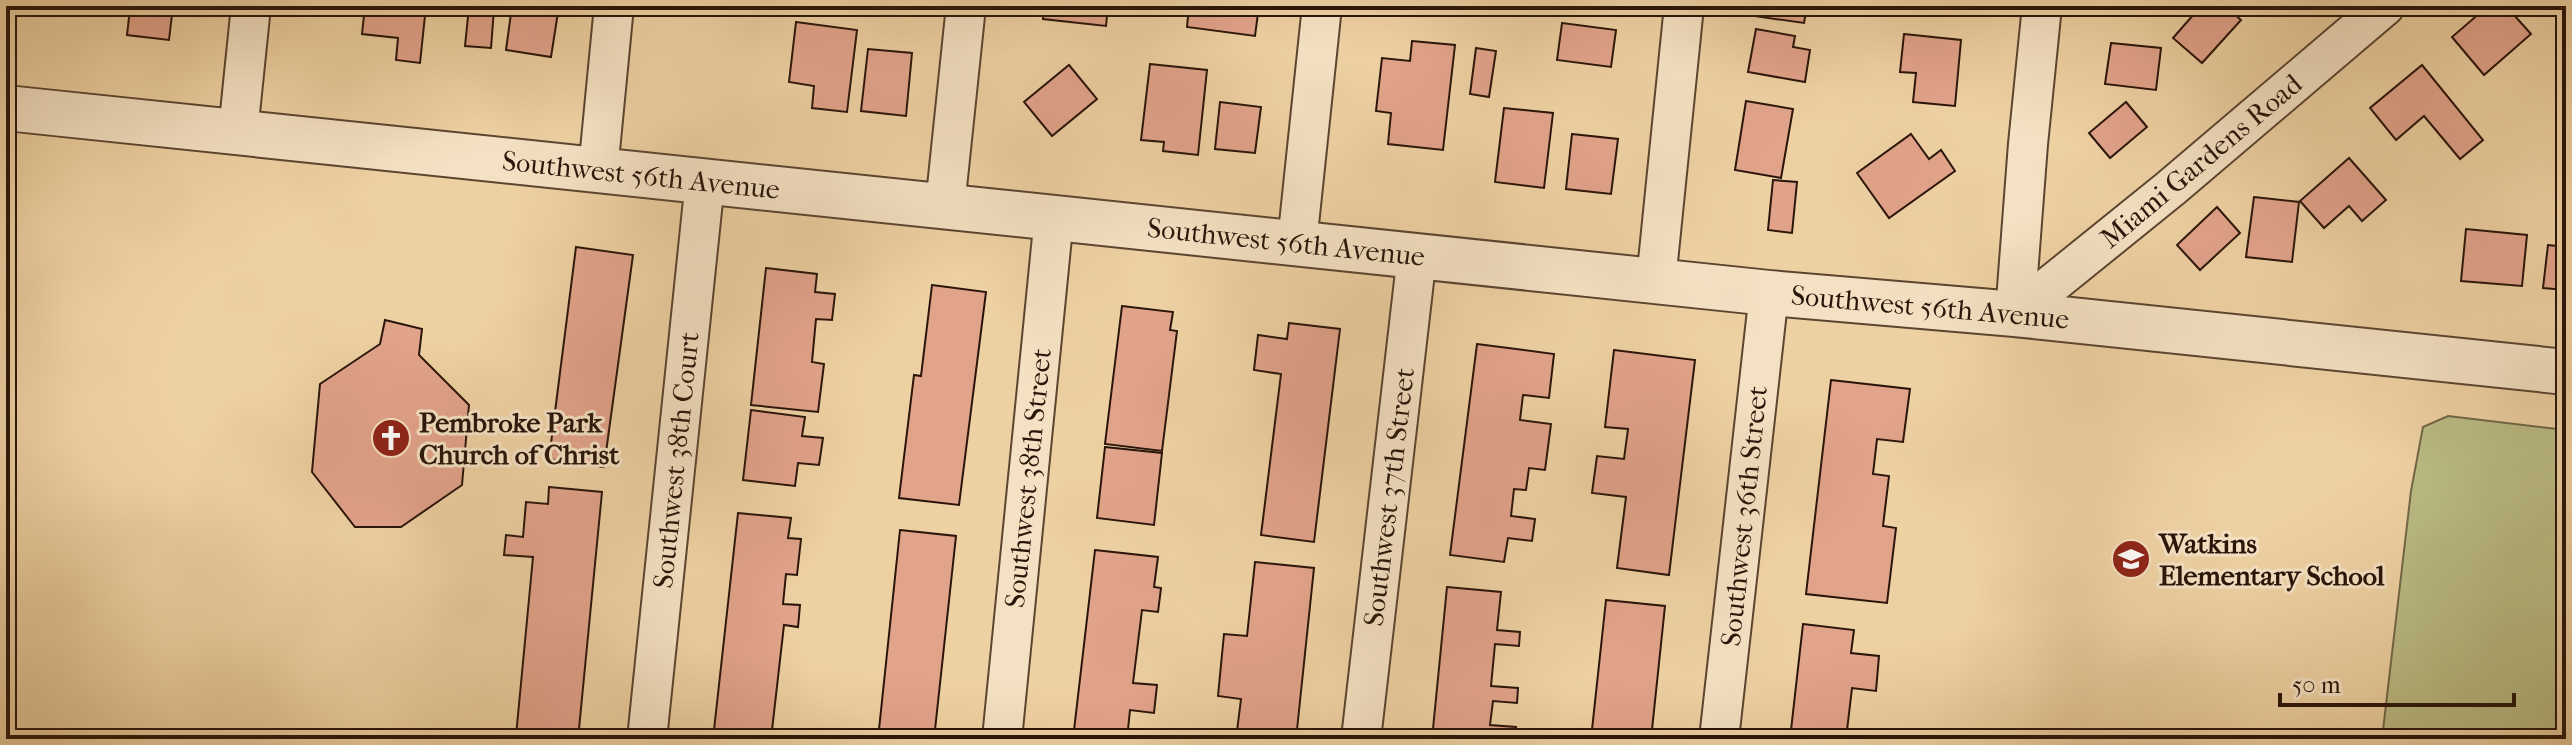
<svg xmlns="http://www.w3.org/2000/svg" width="2572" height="745" viewBox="0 0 2572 745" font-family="'IM FELL French Canon',serif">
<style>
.green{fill:#babb84;stroke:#726847;stroke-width:2}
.building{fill:#e2a38b;stroke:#2a150a;stroke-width:2}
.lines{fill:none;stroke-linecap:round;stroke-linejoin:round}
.minor-casing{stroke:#5b4430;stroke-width:42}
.tertiary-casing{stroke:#5b4430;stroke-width:48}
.minor{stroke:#f4e1c3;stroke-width:38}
.tertiary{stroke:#f4e1c3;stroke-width:44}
.labels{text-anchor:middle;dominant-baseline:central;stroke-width:6;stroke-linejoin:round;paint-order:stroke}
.street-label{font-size:28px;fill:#2a150a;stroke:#f4e1c3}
.poi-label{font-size:28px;font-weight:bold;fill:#2a150a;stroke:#f4e1c3;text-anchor:start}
</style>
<rect width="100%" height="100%" fill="#eed1a3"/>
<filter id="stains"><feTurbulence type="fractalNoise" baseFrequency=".0025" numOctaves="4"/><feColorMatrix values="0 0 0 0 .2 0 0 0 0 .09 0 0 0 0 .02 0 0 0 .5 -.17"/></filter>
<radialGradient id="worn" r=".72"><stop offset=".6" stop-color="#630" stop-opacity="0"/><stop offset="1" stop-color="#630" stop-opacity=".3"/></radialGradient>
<path class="green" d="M2448 416 2566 430V739H2382L2411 491 2423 427Z"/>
<g class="building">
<path d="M113 6H173L169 40 127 35 130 9Z"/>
<path d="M365 6H426L420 63 396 60 398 38 362 34Z"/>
<path d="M512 6H559L551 57 506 50Z"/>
<path d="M1044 6H1108L1106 26 1043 19Z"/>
<path d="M1189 6H1259L1255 36 1187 27Z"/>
<path d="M1755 6H1807L1804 23 1754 16Z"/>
<path d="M2201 6H2225L2241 20 2202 63 2173 38Z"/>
<path d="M2488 6H2506L2531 34 2484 75 2452 37Z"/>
<path d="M469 7 494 9 491 48 465 46Z"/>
<path d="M796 22 857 30 847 112 812 108 814 86 789 82Z"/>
<path d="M1562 23 1616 30 1611 67 1557 60Z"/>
<path d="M1756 29 1795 36 1793 47 1810 50 1805 82 1748 72Z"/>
<path d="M1904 34 1961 40 1955 106 1913 102 1916 73 1900 72Z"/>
<path d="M1412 41 1455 45 1443 150 1388 144 1391 113 1376 111 1382 58 1410 61Z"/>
<path d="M2111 43 2161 48 2156 90 2105 84Z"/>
<path d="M1476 48 1496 51 1489 97 1470 94Z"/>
<path d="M868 49 912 53 906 116 861 111Z"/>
<path d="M1150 64 1207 70 1198 155 1163 151 1164 142 1141 140Z"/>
<path d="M1069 65 1097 99 1052 136 1024 102Z"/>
<path d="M2422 65 2483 140 2460 159 2424 116 2396 140 2370 108Z"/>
<path d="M1746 101 1793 109 1781 178 1735 170Z"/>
<path d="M1220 102 1261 107 1255 153 1215 149Z"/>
<path d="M2126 102 2147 127 2110 158 2089 133Z"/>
<path d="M1504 108 1553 113 1544 188 1495 182Z"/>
<path d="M1572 134 1618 139 1611 194 1566 189Z"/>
<path d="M1911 134 1929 159 1941 150 1955 171 1889 218 1857 173Z"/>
<path d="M2349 158 2386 200 2362 221 2349 206 2324 228 2300 201Z"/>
<path d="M1773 180 1797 182 1792 233 1768 230Z"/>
<path d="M2254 197 2299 202 2292 262 2246 257Z"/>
<path d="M2217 207 2240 233 2200 270 2177 245Z"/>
<path d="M2466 229 2527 235 2522 286 2461 281Z"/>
<path d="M2548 245 2566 247V290L2543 288Z"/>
<path d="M576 247 633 255 604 467 549 459Z"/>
<path d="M766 268 817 274 815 292 835 294 832 320 816 319 812 362 824 364 818 412 751 405Z"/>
<path d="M932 285 986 292 959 505 899 498 914 375 921 376Z"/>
<path d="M1122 306 1173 312 1170 330 1177 331 1162 451 1105 444Z"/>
<path d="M385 320 422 329 419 355 469 405 462 485 401 527H355L312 472 320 384 380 344Z"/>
<path d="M1289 323 1340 329 1314 542 1261 535 1281 374 1254 370 1258 335 1287 339Z"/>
<path d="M1477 344 1554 354 1549 398 1523 395 1520 420 1551 424 1545 470 1529 468 1526 490 1514 489 1511 516 1535 519 1532 541 1508 538 1504 562 1450 555Z"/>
<path d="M1614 350 1695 360 1669 575 1617 568 1626 497 1592 493 1597 456 1624 459 1628 429 1605 427Z"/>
<path d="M1831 380 1910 389 1903 442 1877 439 1873 474 1889 476 1883 526 1896 528 1887 603 1806 594Z"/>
<path d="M751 410 805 417 802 436 823 438 819 465 798 463 795 486 743 480Z"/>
<path d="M1105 447 1162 453 1154 525 1097 518Z"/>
<path d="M549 487 602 492 578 739 516 736 533 557 504 555 506 535 523 537 526 502 548 504Z"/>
<path d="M738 513 791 518 788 538 801 539 797 575 786 574 783 604 800 605 798 627 784 625 771 739H713Z"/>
<path d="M900 530 956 536 934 739H878Z"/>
<path d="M1095 550 1158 557 1154 587 1161 588 1158 612 1142 610 1133 683 1157 685 1154 713 1130 710 1127 739H1073Z"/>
<path d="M1255 562 1314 568 1296 739H1236L1241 699 1218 696 1224 634 1247 636Z"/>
<path d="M1447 587 1501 592 1497 630 1520 632 1519 646 1495 644 1491 686 1518 688 1517 703 1493 701 1490 725 1516 727 1514 739H1432Z"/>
<path d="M1606 600 1665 606 1651 739H1591Z"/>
<path d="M1803 624 1854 630 1851 653 1879 656 1876 691 1852 688 1846 739H1790Z"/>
</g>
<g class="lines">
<g class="minor-casing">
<g id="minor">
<path d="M238 132 251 6"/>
<path d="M598 171 614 6"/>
<path d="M945 206 966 6"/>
<path d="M1297 243 1322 6"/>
<path d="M1656 281 1684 6"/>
<path d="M2015 314 2171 188 2385 6"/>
<path d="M2015 314 2028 144 2042 6"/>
<path d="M647 739 705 181"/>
<path d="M1002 739 1054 217"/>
<path d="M1361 739 1417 255"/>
<path d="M1719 739 1769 293"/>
</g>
</g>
<g class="tertiary-casing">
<path id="tertiary" d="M6 108 1769 293 2015 314 2566 372"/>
</g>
<use href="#minor" class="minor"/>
<use href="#tertiary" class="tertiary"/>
</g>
<defs>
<g id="church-disc" transform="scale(2)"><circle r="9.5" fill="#8f2418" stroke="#f4e1c3"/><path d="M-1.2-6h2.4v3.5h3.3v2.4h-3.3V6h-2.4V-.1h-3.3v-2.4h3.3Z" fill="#fff"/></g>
<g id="school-disc" transform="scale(2)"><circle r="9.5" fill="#8f2418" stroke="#f4e1c3"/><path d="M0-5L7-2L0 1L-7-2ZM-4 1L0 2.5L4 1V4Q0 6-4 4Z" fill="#fff"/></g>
</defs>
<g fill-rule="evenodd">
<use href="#church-disc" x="391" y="438"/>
<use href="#school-disc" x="2131" y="559"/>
</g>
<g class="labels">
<g class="street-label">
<text transform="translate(2201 161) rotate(-40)">Miami Gardens Road</text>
<text transform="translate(641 175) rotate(6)">Southwest 56th Avenue</text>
<text transform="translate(1286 242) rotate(6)">Southwest 56th Avenue</text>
<text transform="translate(1930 307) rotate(5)">Southwest 56th Avenue</text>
<text transform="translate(676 460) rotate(-84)">Southwest 38th Court</text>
<text transform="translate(1028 478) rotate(-84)">Southwest 38th Street</text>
<text transform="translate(1389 497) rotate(-83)">Southwest 37th Street</text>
<text transform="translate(1744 516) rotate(-84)">Southwest 36th Street</text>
</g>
<g class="poi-label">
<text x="419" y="422">Pembroke Park<tspan x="419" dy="32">Church of Christ</tspan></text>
<text x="2159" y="543">Watkins<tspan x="2159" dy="32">Elementary School</tspan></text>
</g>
</g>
<rect width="2572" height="745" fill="none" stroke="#eed1a3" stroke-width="32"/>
<rect x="8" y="8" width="2556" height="729" fill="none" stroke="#2a150a" stroke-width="4"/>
<rect x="16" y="16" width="2540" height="713" fill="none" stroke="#2a150a" stroke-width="2"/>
<path d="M2280 693v12h234v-12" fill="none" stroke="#2a150a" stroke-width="4"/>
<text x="2292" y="693" font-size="24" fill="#2a150a" stroke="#f4e1c3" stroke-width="6" paint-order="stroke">50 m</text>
<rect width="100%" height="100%" filter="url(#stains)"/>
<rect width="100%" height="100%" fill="url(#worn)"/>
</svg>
